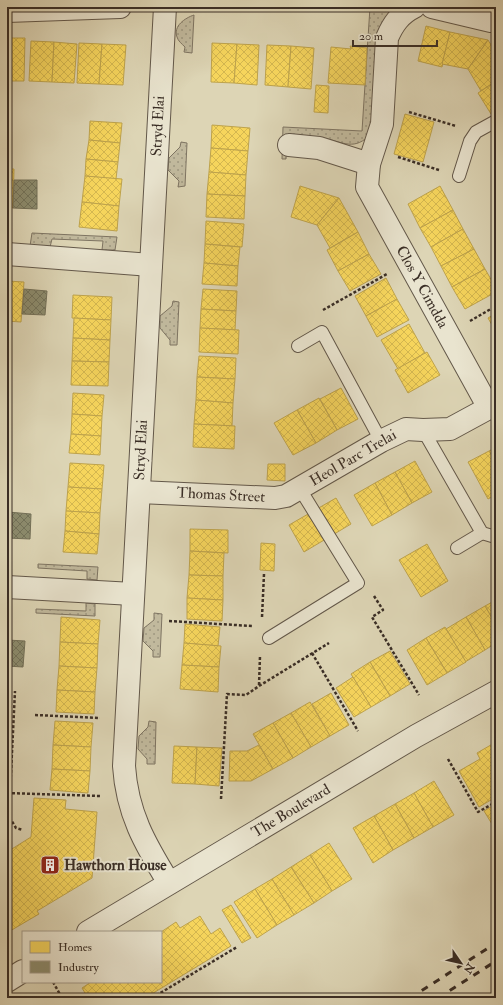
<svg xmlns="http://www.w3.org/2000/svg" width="503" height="1005" viewBox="0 0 503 1005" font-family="'IM FELL Double Pica',serif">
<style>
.grass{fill:url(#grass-dots);stroke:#7e7462}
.homes{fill:url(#homes-cross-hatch);stroke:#bea34c}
.industry{fill:url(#industry-cross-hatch);stroke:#737058}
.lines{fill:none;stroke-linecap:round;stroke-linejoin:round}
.service-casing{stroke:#63584a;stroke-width:14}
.minor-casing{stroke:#63584a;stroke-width:24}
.path{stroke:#3a2e26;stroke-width:2.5;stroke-dasharray:3 2;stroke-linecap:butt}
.service{stroke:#e9e4cf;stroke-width:12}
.minor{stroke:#e9e4cf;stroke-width:22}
.rail{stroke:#3a2e26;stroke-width:3;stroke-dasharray:7 7;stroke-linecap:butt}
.labels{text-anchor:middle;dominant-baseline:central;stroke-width:4;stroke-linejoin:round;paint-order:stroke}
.street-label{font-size:15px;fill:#3a2e26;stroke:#e9e4cf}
.poi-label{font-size:15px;font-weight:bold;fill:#3a2e26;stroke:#e9e4cf;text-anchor:start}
</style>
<defs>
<pattern id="grass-dots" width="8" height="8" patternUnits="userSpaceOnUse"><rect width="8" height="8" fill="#c1b99d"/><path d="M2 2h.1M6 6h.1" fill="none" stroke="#9e9780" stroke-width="1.8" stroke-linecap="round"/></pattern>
<pattern id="homes-cross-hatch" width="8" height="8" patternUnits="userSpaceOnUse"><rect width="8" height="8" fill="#f6d55c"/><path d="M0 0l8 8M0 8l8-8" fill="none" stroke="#d4b750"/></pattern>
<pattern id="industry-cross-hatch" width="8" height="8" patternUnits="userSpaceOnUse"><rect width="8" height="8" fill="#8c8c6e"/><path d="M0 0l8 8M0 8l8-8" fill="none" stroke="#73735a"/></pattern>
</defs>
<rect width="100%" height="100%" fill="#ddd5b5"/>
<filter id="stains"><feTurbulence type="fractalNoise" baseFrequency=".005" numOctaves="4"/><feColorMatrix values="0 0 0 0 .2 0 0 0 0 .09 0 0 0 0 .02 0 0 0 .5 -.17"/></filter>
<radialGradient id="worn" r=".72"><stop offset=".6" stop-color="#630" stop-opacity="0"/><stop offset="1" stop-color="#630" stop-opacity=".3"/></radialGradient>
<g class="grass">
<path d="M370 7H400L372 133C354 152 344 142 323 138 312 136 300 135 288 134L286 159H282L283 127 362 131Z"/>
<path d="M194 15 192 53 184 52 185 47C182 44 178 41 177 37 173 26 185 18 194 15Z"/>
<path d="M181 142 187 143 185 186 178 187 179 181 168 170 169 158 180 147Z"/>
<path d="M32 233 117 237 115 250H102L103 241 52 239 50 247 30 246Z"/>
<path d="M173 301 179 302 177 345H170V340L160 328V316L172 306Z"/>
<path d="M38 564 98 567 97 580 87 579V571L38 568Z"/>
<path d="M86 603 95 604V616L36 613V609L86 611Z"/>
<path d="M154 613 162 614 160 657H153V651L143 641 144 628 154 620Z"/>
<path d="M149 721 156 722 155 764H147V759L138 749 139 736 148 727Z"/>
</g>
<g class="homes">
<path d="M426 26 450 32 442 67 418 61Z"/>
<path d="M450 32 488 40 468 69 442 64Z"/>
<path d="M10 38H25L24 81H7V41H10Z"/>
<path d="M488 40 496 53V81L481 91 468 69Z"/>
<path d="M31 41 54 42 52 82 29 81Z"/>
<path d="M54 42 77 44 74 83 52 82Z"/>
<path d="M79 43 102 44 99 84 77 83Z"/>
<path d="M212 43 237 44 234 83 211 82Z"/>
<path d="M102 44 126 45 123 85 99 84Z"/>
<path d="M237 44 259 45 257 85 234 83Z"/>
<path d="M267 45 291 46 288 87 265 85Z"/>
<path d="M291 46 314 48 311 89 288 87Z"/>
<path d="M350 46 367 48 365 85 328 83 331 47 351 49Z"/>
<path d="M496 81V111L491 114 478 93Z"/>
<path d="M316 85 329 86 328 113 314 112Z"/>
<path d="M405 114 434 122 423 162 394 154Z"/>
<path d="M90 121 122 123 120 143 89 140Z"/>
<path d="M212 125 250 128 248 151 211 148Z"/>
<path d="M89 140 120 143 118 162 86 159Z"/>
<path d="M211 148 248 151 246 175 209 172Z"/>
<path d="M86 159 118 162 116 179 85 176Z"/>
<path d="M7 169H14L13 208H7Z"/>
<path d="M209 172 246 175 245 196 207 194Z"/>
<path d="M85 176 122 179 119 206 82 202Z"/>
<path d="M300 186 339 198 317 225 291 217Z"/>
<path d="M440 186 453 210 420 228 408 204Z"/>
<path d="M207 194 245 196 244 219 206 217Z"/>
<path d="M339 198 358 232 330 248 317 225Z"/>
<path d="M82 202 119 206 117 231 79 227Z"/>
<path d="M453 210 463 229 431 247 420 228Z"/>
<path d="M206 221 244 224 242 247 205 244Z"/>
<path d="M463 229 474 249 441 266 431 247Z"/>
<path d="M358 232 369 254 338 271 327 250Z"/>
<path d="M205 244 240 247 238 266 204 263Z"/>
<path d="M474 249 485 269 452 287 441 266Z"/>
<path d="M369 254 381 274 350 291 338 271Z"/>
<path d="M204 263 238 266 237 286 202 284Z"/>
<path d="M485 269 496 288V292L465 309 452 287Z"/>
<path d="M386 278 397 299 366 316 355 296Z"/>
<path d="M7 281 24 282 21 322 7 321Z"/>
<path d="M203 289 237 291 236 311 201 309Z"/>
<path d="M73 295 112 297 111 320 72 318Z"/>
<path d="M397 299 409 320 377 337 366 316Z"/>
<path d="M201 309 236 311 235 330 200 328Z"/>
<path d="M496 313V332L488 318Z"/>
<path d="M74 318 111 320 110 340 73 338Z"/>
<path d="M409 324 425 353 398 369 381 340Z"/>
<path d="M200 328 239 330 238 354 199 352Z"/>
<path d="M73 338 110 340 109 362 72 361Z"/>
<path d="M427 352 440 375 408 393 395 370Z"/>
<path d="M199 356 236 358 235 379 197 377Z"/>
<path d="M72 361 109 362 108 386 71 385Z"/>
<path d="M197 377 235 379 233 403 196 400Z"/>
<path d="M341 388 358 419 337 430 320 399Z"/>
<path d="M73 393 104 395 102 416 72 414Z"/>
<path d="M319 398 337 430 316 443 297 410Z"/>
<path d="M196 400 233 403 232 426 194 424Z"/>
<path d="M297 410 316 443 293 455 274 423Z"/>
<path d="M72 414 102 416 101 436 71 434Z"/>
<path d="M194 424 235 426 234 449 193 447Z"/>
<path d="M71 434 101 436 100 455 69 453Z"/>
<path d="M496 447V463L489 451Z"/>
<path d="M489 451 496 463V495L488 499 468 462Z"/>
<path d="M415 461 432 492 412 503 395 472Z"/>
<path d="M70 463 104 465 102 489 68 487Z"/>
<path d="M268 464H285V481L267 480Z"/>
<path d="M395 472 412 503 392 515 375 483Z"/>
<path d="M375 483 392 515 372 526 354 495Z"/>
<path d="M68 487 102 489 100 513 66 511Z"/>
<path d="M336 498 351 524 304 552 289 525Z"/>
<path d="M66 511 100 513 99 534 65 531Z"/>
<path d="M190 529 228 530V553L190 551Z"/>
<path d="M65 531 99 534 97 554 63 552Z"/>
<path d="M261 543 275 544 274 571 260 570Z"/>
<path d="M427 544 448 581 421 597 399 560Z"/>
<path d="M190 551 224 553 223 576 189 575Z"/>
<path d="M189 575 223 576V600L187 598Z"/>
<path d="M187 598 223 600 222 621 187 619Z"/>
<path d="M496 600V625L485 606Z"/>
<path d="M485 606 496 625V643L485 650 466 617Z"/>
<path d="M61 617 100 620 98 644 60 642Z"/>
<path d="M466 617 485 650 465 662 446 629Z"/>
<path d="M185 624 220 627 218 646 184 643Z"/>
<path d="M445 627 466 662 447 673 426 638Z"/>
<path d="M426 638 447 673 427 685 407 650Z"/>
<path d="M60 642 98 644 97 668 59 666Z"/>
<path d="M184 643 221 646 219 667 182 665Z"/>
<path d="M390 651 410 684 390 696 370 662Z"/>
<path d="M370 662 390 696 371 707 351 674Z"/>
<path d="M182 665 219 667 218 692 180 689Z"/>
<path d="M59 666 97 668 95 692 57 690Z"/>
<path d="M353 677 371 707 354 717 336 688Z"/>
<path d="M57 690 95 692 94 714 56 712Z"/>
<path d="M331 693 349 725 330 736 312 704Z"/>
<path d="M310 702 330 736 311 747 291 713Z"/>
<path d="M291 713 311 747 293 758 273 723Z"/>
<path d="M55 721 93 723 91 747 53 745Z"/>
<path d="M273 723 293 758 273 769 253 734Z"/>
<path d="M496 742V797L479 807 459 771 480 759 477 753Z"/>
<path d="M53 745 91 747 90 771 52 769Z"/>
<path d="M259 745 273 769 251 781H229L230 751H247Z"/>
<path d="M174 746 197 747 195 784 172 783Z"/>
<path d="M197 747 222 748 219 786 195 784Z"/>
<path d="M52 769 90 771 88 793 50 790Z"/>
<path d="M434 781 454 815 433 827 414 793Z"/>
<path d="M414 793 433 827 414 838 395 804Z"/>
<path d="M34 798 66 800 65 809 97 812 92 878 37 911 39 914 10 931 9 930 7 931V852L31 837Z"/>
<path d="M395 804 414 838 393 850 374 816Z"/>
<path d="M494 805 496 809 495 829 484 811Z"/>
<path d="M374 816 393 850 373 863 353 828Z"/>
<path d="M329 843 352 879 332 891 310 855Z"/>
<path d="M310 855 332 891 314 903 291 867Z"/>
<path d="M291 867 314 903 294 915 272 879Z"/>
<path d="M272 879 294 915 277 925 255 889Z"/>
<path d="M255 889 277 925 257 938 234 902Z"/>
<path d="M231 905 251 938 242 943 222 910Z"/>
<path d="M200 916 211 934 220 928 231 946 145 998H88L82 988 91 982H161V932L176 922 180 928Z"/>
</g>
<g class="industry">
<path d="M14 180H37V209L13 208Z"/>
<path d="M24 289 47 291 45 315 22 314Z"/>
<path d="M8 512 31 514 30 539 7 538Z"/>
<path d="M7 640 25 641 23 667 7 666Z"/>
</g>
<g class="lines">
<g class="service-casing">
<g id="service">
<path d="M459 176 470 141 476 132 496 121"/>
<path d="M298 346 322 332 381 441"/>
<path d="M423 430 482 533 492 536 496 534"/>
<path d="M457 548 482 533"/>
<path d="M269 638 358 583 300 489"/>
</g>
</g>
<g class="minor-casing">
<g id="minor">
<path d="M165 7 124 766C127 813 145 844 169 883"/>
<path d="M414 7C400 14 393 24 387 38L382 124 369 164 367 187 489 408"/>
<path d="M432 7 491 21 496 20"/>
<path d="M7 11 120 7"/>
<path d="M289 145 319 148 369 164"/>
<path d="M7 254 151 265"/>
<path d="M139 492 275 498 286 496 381 441 406 429 423 430 450 429 496 404"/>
<path d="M7 587 133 594"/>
<path d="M88 932 416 736 496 692"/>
<path d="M7 981 23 971"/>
</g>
</g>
<g class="path">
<path d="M409 112 456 126"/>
<path d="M398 157 439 170"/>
<path d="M323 310 387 274"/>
<path d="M470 321 496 306"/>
<path d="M374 596 383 610 372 617 419 695"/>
<path d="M262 617 264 574"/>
<path d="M169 621 252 626"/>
<path d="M312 653 358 731"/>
<path d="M259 685 260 656"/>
<path d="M35 715 100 718"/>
<path d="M448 759 478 812 496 802"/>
<path d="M7 793 100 796"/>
<path d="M10 793 15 691"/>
<path d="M221 799 227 694 246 695 259 686 329 643"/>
<path d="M7 813 16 828 23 830"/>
<path d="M53 982 62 998"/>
<path d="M152 998 237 947"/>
</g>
<use href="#service" class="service"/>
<use href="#minor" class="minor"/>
<g class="rail">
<path d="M410 998 496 943"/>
<path d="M438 998 496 961"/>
</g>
</g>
<defs>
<g id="building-square" transform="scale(1)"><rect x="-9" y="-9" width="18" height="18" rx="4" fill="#8f2418" stroke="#e9e4cf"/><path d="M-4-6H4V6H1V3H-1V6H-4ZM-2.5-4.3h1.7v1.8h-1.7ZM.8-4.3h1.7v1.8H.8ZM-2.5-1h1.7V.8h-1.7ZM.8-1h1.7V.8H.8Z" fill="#fff"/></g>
</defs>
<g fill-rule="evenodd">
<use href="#building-square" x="50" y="865"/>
</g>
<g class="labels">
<g class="street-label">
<text transform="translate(158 126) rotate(-87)">Stryd Elai</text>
<text transform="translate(422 287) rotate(61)">Clos Y Cimdda</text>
<text transform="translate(141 450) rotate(-87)">Stryd Elai</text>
<text transform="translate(353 458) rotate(-30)">Heol Parc Trelai</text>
<text transform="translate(221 495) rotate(3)">Thomas Street</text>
<text transform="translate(291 811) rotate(-31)">The Boulevard</text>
</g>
<g class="poi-label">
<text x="64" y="865">Hawthorn House</text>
</g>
</g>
<rect width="503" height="1005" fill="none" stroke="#ddd5b5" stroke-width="24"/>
<rect x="8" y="8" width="487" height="989" fill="none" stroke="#3a2e26" stroke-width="2"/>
<rect x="12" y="12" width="479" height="981" fill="none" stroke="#3a2e26"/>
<rect x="22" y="931" width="140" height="52" fill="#e9e4cf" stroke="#a39b8b"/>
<rect x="30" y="941" width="20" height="12" fill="#f6d55c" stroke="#a39b8b"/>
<text x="58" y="951" font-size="12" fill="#3a2e26">Homes</text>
<rect x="30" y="961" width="20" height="12" fill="#8c8c6e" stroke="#a39b8b"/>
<text x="58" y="971" font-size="12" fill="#3a2e26">Industry</text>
<g transform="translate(461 963) rotate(124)" stroke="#e9e4cf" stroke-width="3" paint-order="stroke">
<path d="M0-3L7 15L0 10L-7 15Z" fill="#3a2e26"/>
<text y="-6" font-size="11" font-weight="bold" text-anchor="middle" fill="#3a2e26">N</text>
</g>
<path d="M353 40v6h84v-6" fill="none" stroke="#3a2e26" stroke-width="2"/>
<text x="359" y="40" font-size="12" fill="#3a2e26" stroke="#e9e4cf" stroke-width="3" paint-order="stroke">20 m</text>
<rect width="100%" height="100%" filter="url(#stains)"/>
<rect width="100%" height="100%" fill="url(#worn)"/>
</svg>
